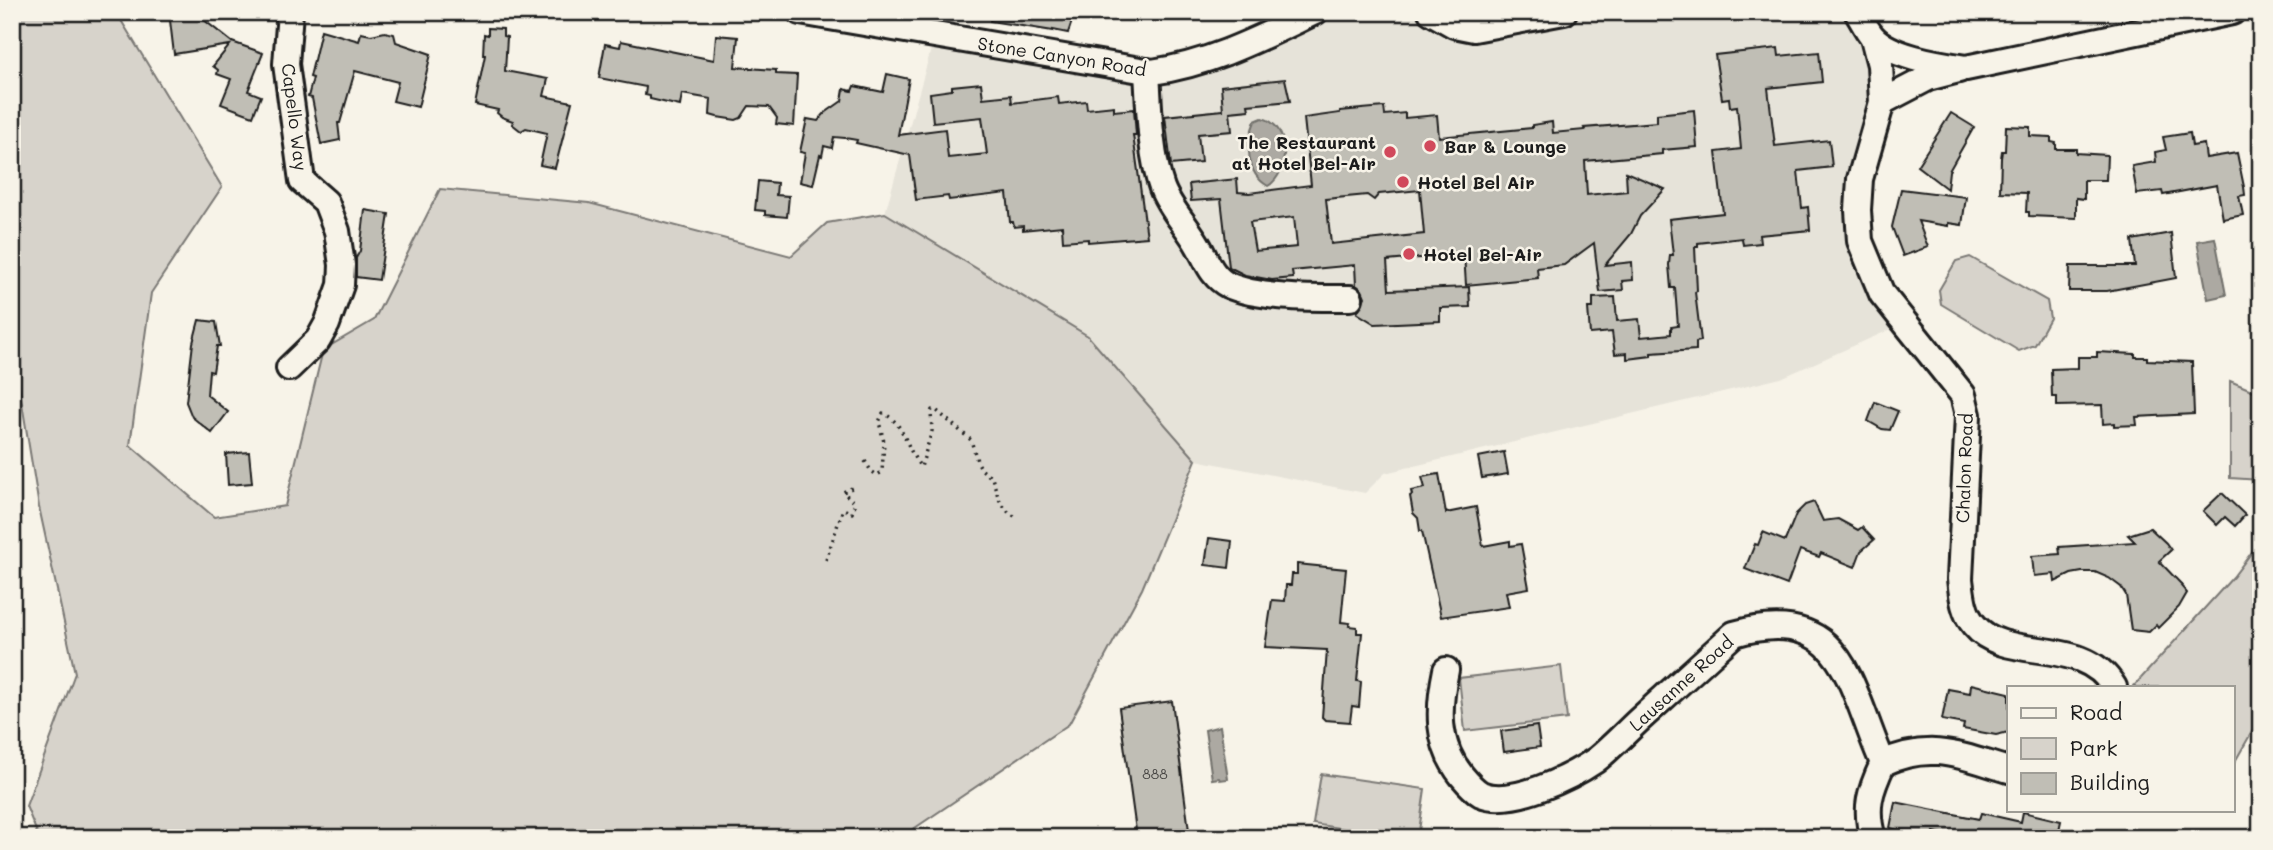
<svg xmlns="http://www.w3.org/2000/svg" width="2273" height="850" viewBox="0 0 2273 850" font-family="Mali,sans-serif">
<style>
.built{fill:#e6e3d9}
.green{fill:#d7d3cb;stroke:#7a7874;stroke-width:2}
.water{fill:#aca9a2;stroke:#72716c;stroke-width:2}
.building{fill:#c0beb5;stroke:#1c1c1c;stroke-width:2;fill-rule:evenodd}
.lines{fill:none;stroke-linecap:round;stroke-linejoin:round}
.minor-casing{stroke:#1c1c1c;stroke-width:30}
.path{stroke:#1c1c1c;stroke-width:3.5;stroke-dasharray:2 5;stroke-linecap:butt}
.minor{stroke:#f7f3e8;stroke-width:24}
.poi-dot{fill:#d1495b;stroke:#f7f3e8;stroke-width:2.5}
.labels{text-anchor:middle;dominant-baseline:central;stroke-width:5;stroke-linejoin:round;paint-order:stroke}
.number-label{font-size:14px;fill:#454442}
.street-label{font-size:18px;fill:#1c1c1c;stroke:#f7f3e8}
.poi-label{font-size:18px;font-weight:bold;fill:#1c1c1c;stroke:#f7f3e8;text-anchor:start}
</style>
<rect width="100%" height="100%" fill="#f7f3e8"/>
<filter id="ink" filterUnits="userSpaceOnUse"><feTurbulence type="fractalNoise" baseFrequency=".0143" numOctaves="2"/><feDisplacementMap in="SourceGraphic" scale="14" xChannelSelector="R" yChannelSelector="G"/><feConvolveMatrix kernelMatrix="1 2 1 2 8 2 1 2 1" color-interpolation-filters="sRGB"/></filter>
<g filter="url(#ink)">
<path class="built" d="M1315 12H1857L1880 65 1858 210 1905 323 1781 378 1385 473 1365 493 1196 460 1088 336 885 213 935 35 1152 72Z"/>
<g class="green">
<path d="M12 12H116L222 187 151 293 130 445 214 517 285 506 323 350 374 320 440 189 589 203 791 256 827 223 885 213 1088 336 1196 460 1142 589 1069 724 900 838H39L26 806 75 673 39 507 12 342Z"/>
<path d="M1970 257 2047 301 2050 318 2035 345 2019 351 1941 304 1939 290 1956 261Z"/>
<path d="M2230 381 2261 394V480L2230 478Z"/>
<path d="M2261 540V716L2233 765V687H2133L2233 577Z"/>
<path d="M1561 666 1567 719 1465 731 1459 678Z"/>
<path d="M1321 774 1425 789 1418 838H1403L1313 824Z"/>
</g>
<g class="water">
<path d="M1262 118C1291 125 1290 173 1268 186 1245 173 1246 143 1255 121Z"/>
<path d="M2215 238 2226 295 2208 299 2197 241Z"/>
<path d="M1220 726 1228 779 1220 780 1219 778 1212 779 1205 730Z"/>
</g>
<g class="building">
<path d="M169 12H186L187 18 199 16 232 42 263 53 248 91 261 96 253 116 221 104 231 79 217 74 218 70 213 66 230 45 174 54Z"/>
<path d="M991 12H1072L1071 24 1068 33 1053 30V31L990 21Z"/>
<path d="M488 28 503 29V36L507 37 505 71 548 79 544 96 572 102 555 168 540 165 547 133 526 128 521 131 512 124 513 121 502 117 497 113 498 110 475 105 485 55H483L484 34 488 35Z"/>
<path d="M321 30 359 41 361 33 371 35 385 32 394 34 396 42 431 54 418 107 393 101 398 82 355 71 340 123H338L340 140 321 144 312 98 308 97 313 78 310 77Z"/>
<path d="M716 35 738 37 735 67 776 70V74L797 75 794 126 776 124 777 118 769 107 749 106 741 118 736 120 717 117 710 115 711 99 682 94 680 106 650 99V96L645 95 646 87 599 78 605 44 620 47 621 41 714 60Z"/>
<path d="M1778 48 1779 56 1819 52 1822 82 1768 88 1775 146 1829 140 1832 167 1798 171 1802 208 1808 207 1810 230 1759 235 1760 243 1743 245 1742 238 1698 243V247H1695L1697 291 1695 292 1701 341 1696 342V350L1651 353V356L1627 359V353L1615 354 1612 332 1590 334 1588 308H1593V298L1615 297 1617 321 1639 319 1641 337 1671 334V327L1678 326 1675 288H1671L1669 265 1670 255H1673L1669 219 1723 213 1716 152 1741 149 1737 106 1730 107 1729 98 1722 99 1715 55Z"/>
<path d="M887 74 909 79 898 135 945 129 948 158 987 154 982 117 933 122 930 93 952 90V86L981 83 983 98 1011 95 1012 103 1058 97 1059 104 1086 101 1087 109 1114 106V111L1134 109 1136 135H1133L1147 237 1088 242V239L1063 241 1062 226 1023 230V226L1014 227 1013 222H1010L1007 193 949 200 948 196 916 200 910 155 856 143 857 140 845 138 834 137 832 148 824 146 822 156 820 155 813 185 800 182 805 153 800 152 807 119 818 121 825 113 842 101 844 89 852 91 854 86 883 92Z"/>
<path d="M1285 79 1290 101 1248 105 1249 110 1230 112 1232 131 1198 134 1201 162 1171 165 1165 116 1223 110 1221 86Z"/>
<path d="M1384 107 1385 115 1405 113V118L1437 115 1439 137 1532 128V125L1552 122 1553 133 1585 130 1584 128 1657 122V114L1694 110 1697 147 1662 150V154L1585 161 1587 195 1627 191 1626 172 1665 189 1640 216 1631 234 1605 265 1632 262 1633 280 1622 281 1623 290 1600 292 1594 243 1564 265 1537 268 1538 278 1466 285 1464 254 1387 261 1389 290 1469 287 1470 307 1440 308V321L1375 324 1357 313 1365 297 1362 290 1356 285 1355 265 1292 271 1293 278 1272 280 1245 275 1229 267 1221 199 1191 201 1189 184 1237 179 1238 192 1249 193 1311 185 1304 118 1340 113V111ZM1420 190 1424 234 1331 244 1326 199 1367 195 1374 200 1379 194ZM1294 217 1297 247 1255 251 1250 222Z"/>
<path d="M1951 113 1974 127 1949 171 1947 189 1917 166Z"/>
<path d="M2006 126 2030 127V136L2051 137V142L2056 143V149H2076V153L2107 155 2106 180H2084V199L2076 198V218L2029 216V212H2026L2027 193 2000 192 2001 158 2002 151H2005Z"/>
<path d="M2190 133 2192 146 2204 144 2206 158 2237 153 2244 187 2245 195 2239 196 2243 215 2223 219 2217 185 2163 195 2162 191 2137 194 2132 166 2156 162 2155 152 2166 150 2163 137Z"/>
<path d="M758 181 777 183 776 195 789 196 787 217 765 215V211L755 210Z"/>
<path d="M1901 189 1966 197 1962 225 1948 223V226L1918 221 1928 247 1903 256 1892 227Z"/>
<path d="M365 210 389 214 379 280 356 277V258L360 251Z"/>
<path d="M2171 233 2176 278 2107 291H2069L2070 266H2135L2132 240Z"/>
<path d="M199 320 216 322 220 346H217L213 372 209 371 207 395 228 412 212 433 192 417 186 402 193 343Z"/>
<path d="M2097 352 2135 354V357H2147V360L2192 362 2194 414 2136 417 2137 425 2114 426V423L2103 424 2102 405 2057 406V397H2052L2051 369 2078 368V357H2097Z"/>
<path d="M1875 402 1898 411 1890 430 1882 429 1868 421Z"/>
<path d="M249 452 252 483 228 485 226 454Z"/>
<path d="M1504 452 1508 474 1482 478 1478 457Z"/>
<path d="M1439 474 1446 513 1476 507 1483 546 1510 541V546L1521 544 1529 588 1506 592 1509 607 1441 617 1422 531H1420L1418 518 1413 513 1410 496 1412 495 1411 491 1425 488 1422 477Z"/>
<path d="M2222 493 2245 515 2235 526 2225 517 2217 525 2203 511Z"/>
<path d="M1814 502 1823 521 1838 519 1858 530 1862 527 1874 540 1861 551 1855 567 1821 553 1819 557 1800 550 1787 585 1745 569 1755 544 1758 545 1763 532 1785 541 1796 514 1805 505Z"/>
<path d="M2150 528 2166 543 2171 550 2159 561 2182 585 2181 586 2187 593 2179 607 2158 628 2156 625 2149 632 2131 630 2126 595 2121 587 2109 578 2095 572H2082L2071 574 2055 582 2054 574 2034 576 2032 556 2060 554 2059 547 2135 542 2128 535Z"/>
<path d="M1209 538 1232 541 1229 568 1205 565Z"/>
<path d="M1297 564 1346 569 1341 622 1350 623 1349 626 1357 627V633H1362L1357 681 1361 682 1359 707 1352 706 1350 722 1325 720 1322 717 1327 650 1265 647 1272 600 1285 601 1286 585H1291L1292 574H1297Z"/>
<path d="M1971 684 2009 693V732L1996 735 1963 729 1964 724 1942 720 1948 689 1970 693Z"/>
<path d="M1172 701 1190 838H1137L1119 708Z"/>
<path d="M1537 726 1540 747 1504 752 1501 731Z"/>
<path d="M1895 802 1979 819 1981 813 2021 822 2023 812 2061 821 2059 830 2062 831 2061 838H1959L1934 832 1932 838 1890 828Z"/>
</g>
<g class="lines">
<g class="minor-casing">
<g id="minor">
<path d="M800 12 1152 72C1211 64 1262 37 1315 12"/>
<path d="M1431 12 1454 25 1474 29 1564 12"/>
<path d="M1857 12C1862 20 1866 29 1872 36 1890 57 1940 64 1966 68L2232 12"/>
<path d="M1873 38 1880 65 1882 102 1928 78 1959 70"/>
<path d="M1147 71C1149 106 1150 155 1162 188 1170 209 1188 227 1199 247 1207 261 1212 277 1228 285 1259 299 1315 298 1350 298"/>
<path d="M1882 102 1860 179 1858 210 1860 241 1882 294 1963 395 1968 415 1960 579C1962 595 1963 612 1974 625 2006 664 2083 634 2114 687"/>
<path d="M289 368 318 340 327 324 341 285 342 265 337 231 326 202 302 181 286 64 290 12"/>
<path d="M1446 670C1438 708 1436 744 1462 776 1467 782 1474 790 1481 794 1511 807 1571 777 1596 760 1611 748 1625 733 1639 720 1671 691 1702 663 1734 634 1845 602 1849 687 1883 763"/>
<path d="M1873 838C1864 808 1870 791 1883 763 1931 741 1961 756 2009 770"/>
</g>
</g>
<g class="path">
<path d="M865 461 871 471 877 475 882 472 884 442 879 422 883 413C906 424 906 450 921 467L932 431 931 412 932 410H936L971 440 977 461 982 470 992 478 999 499 1006 510 1017 518"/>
<path d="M826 560 843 509 852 513 855 503 843 492 854 487"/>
</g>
<use href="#minor" class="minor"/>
</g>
</g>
<g class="poi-dot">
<circle cx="1430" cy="146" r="7"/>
<circle cx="1390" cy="152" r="7"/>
<circle cx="1403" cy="182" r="7"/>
<circle cx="1409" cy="254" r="7"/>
</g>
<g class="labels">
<g class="number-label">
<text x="1155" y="773">888</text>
</g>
<g class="street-label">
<text transform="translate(1062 56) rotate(9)">Stone Canyon Road</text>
<text transform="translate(295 117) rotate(83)">Capello Way</text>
<text transform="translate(1964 468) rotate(-88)">Chalon Road</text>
<text transform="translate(1681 683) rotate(-42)">Lausanne Road</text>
</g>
<g class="poi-label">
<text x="1376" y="142" text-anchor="end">The Restaurant<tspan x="1376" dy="21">at Hotel Bel-Air</tspan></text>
<text x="1444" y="146">Bar &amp; Lounge</text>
<text x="1417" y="182">Hotel Bel Air</text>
<text x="1423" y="254">Hotel Bel-Air</text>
</g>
</g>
<rect width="2273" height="850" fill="none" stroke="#f7f3e8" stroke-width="42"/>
<rect x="21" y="21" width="2231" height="808" fill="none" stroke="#1c1c1c" stroke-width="2.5" filter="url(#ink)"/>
<rect x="2007" y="686" width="228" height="126" fill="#f7f3e8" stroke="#9f9d96" stroke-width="2"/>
<rect x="2021" y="708" width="35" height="10" fill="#f7f3e8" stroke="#9f9d96" stroke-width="2"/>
<text x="2070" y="720" font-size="21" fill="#1c1c1c">Road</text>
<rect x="2021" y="738" width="35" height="21" fill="#d7d3cb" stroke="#9f9d96" stroke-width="2"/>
<text x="2070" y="756" font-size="21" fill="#1c1c1c">Park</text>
<rect x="2021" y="773" width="35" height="21" fill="#c0beb5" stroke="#9f9d96" stroke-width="2"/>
<text x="2070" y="790" font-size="21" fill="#1c1c1c">Building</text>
</svg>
